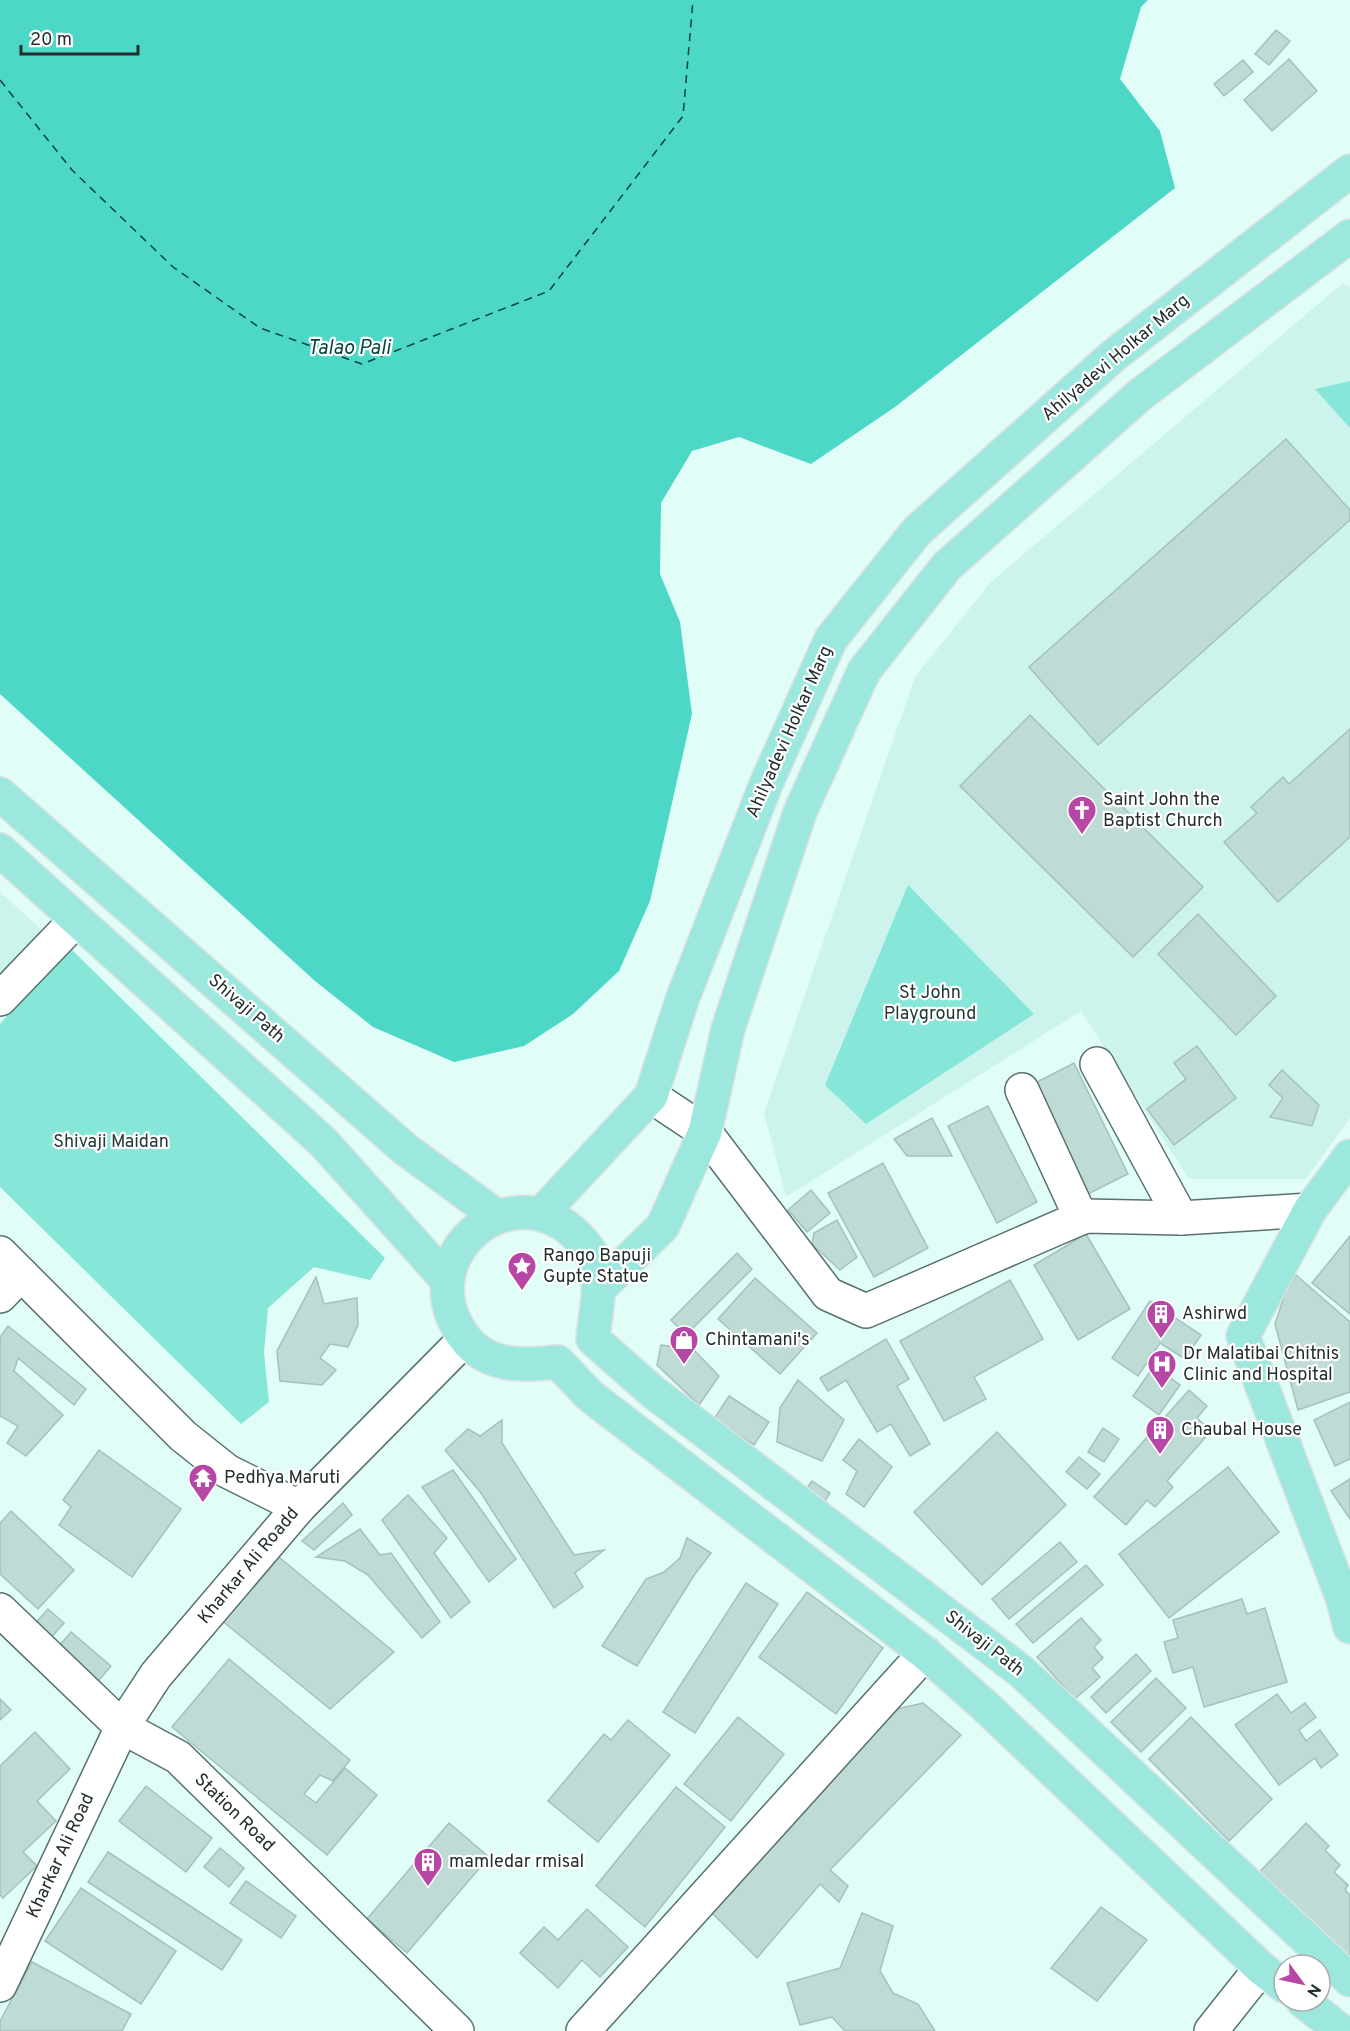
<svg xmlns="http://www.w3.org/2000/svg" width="1350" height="2031" viewBox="0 0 1350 2031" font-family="Overpass,sans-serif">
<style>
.built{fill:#cdf3ed}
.green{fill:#86e6d8}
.water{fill:#4cd7c7}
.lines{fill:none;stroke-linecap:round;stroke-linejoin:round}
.ferry{stroke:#05453f;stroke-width:1.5;stroke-dasharray:8 6;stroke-linecap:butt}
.building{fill:#bedbd6;stroke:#a5c1bd;stroke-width:1.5}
.minor-casing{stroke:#57716d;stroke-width:36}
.major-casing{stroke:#e0e2e2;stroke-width:36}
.minor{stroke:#fff;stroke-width:33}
.major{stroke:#9de8de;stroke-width:33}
.labels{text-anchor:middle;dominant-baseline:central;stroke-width:4.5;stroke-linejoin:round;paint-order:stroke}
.street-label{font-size:18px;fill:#232f2d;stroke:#fff}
.poi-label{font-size:18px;fill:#232f2d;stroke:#fff;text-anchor:start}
.park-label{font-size:18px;fill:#223936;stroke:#fff}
.water-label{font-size:20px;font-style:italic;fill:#05453f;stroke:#fff}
</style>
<rect width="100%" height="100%" fill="#e0fdf8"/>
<g class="built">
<path d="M1343 283 1350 288V1118L1306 1179H1189L1081 1011 786 1197 764 1113 915 677 991 582Z"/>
<path d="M0 892 45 933 0 977Z"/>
</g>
<g class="green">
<path d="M1350 381V428L1315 389Z"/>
<path d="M908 885 1034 1014 866 1124 825 1085Z"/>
<path d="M67 945 385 1258 370 1280 314 1267 268 1308 264 1353 269 1402 241 1424 0 1187V1024Z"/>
</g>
<path class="water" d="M0 0H1148L1141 7 1120 79 1160 131 1175 188 895 407 811 464 739 437 692 451 661 503 660 574 680 622 692 714 650 901 619 971 573 1014 524 1046 454 1062 373 1027 315 981 0 694Z"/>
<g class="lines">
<path class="ferry" d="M0 80 72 170 173 267 260 328 362 364 549 291 683 116 693 0"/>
</g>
<g class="building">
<path d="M1276 30 1290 41 1269 65 1255 54Z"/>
<path d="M1289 59 1317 91 1272 131 1244 100Z"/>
<path d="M1243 60 1253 72 1224 96 1214 84Z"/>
<path d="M1286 439 1350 510V520L1098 745 1029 667Z"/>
<path d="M1030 715 1203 887 1133 957 960 786Z"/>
<path d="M1350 729V837L1278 902 1224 842 1257 813 1251 807 1283 777 1289 784Z"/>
<path d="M1198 914 1276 996 1236 1035 1158 954Z"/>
<path d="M1197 1046 1236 1098 1174 1145 1147 1109 1186 1079 1174 1063Z"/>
<path d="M1074 1063 1128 1174 1088 1194 1033 1084Z"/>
<path d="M1282 1070 1319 1105 1312 1126 1270 1117 1283 1098 1269 1085Z"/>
<path d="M988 1106 1037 1202 997 1223 948 1126Z"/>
<path d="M932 1118 952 1156H907L894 1139Z"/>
<path d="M883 1163 928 1248 874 1277 828 1193Z"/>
<path d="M811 1190 830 1213 807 1232 788 1210Z"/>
<path d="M837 1220 857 1257 840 1270 812 1244 814 1233Z"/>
<path d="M1086 1234 1130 1309 1078 1340 1034 1265Z"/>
<path d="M1350 1236V1314L1312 1283Z"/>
<path d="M737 1253 752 1269 686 1335 671 1320Z"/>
<path d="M1296 1275 1350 1322V1392L1298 1410 1275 1324 1285 1293Z"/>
<path d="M316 1277 324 1304 357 1298 358 1325 348 1347 330 1344 320 1358 336 1370 322 1385 280 1381 277 1351Z"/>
<path d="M755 1278 817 1333 780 1374 718 1319Z"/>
<path d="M1010 1280 1043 1339 974 1377 986 1399 944 1421 900 1341Z"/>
<path d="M1150 1301 1201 1335 1185 1359 1160 1343 1138 1376 1112 1358Z"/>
<path d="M8 1326 86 1389 74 1405 18 1358 14 1371 63 1415 26 1456 7 1443 18 1426 0 1416V1337Z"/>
<path d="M886 1339 909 1379 897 1386 930 1444 910 1456 891 1424 877 1432 846 1380 828 1391 820 1378Z"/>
<path d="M661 1345 693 1349 719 1376 699 1405 657 1365Z"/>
<path d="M1154 1366 1180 1385 1159 1415 1133 1396Z"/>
<path d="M798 1380 844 1420 822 1461 777 1442 780 1408Z"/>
<path d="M1189 1390 1207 1406 1197 1418 1211 1431 1167 1481 1173 1487 1155 1507 1147 1500 1126 1525 1094 1497Z"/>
<path d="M729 1396 769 1422 754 1445 714 1419Z"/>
<path d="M1350 1402V1459L1335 1466 1314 1420Z"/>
<path d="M502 1420V1443L574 1555 604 1550 575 1573 583 1587 554 1608 481 1493 445 1450 468 1429 480 1436Z"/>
<path d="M1103 1428 1119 1439 1104 1462 1088 1452Z"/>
<path d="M997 1432 1066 1505 982 1585 914 1512Z"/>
<path d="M859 1439 892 1467 864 1507 846 1494 857 1471 843 1460Z"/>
<path d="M99 1450 181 1509 132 1577 59 1525 71 1507 63 1500Z"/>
<path d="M1079 1457 1100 1474 1087 1489 1066 1472Z"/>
<path d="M1228 1467 1279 1532 1169 1618 1119 1554Z"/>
<path d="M453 1470 516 1559 489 1582 422 1487Z"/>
<path d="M1350 1479V1519L1331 1491Z"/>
<path d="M812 1481 830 1493 821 1507 802 1494Z"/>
<path d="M408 1495 447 1538 434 1553 470 1602 451 1618 382 1520Z"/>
<path d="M343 1503 352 1515 314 1550 302 1541Z"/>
<path d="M11 1511 74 1570 38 1609 0 1574V1523Z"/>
<path d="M360 1529 380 1555 391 1553 440 1622 422 1638 368 1575 345 1561 316 1557Z"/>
<path d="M687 1538 711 1553 695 1574 637 1666 602 1646 646 1579 664 1572 680 1558Z"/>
<path d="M1060 1542 1077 1562 1009 1619 992 1599Z"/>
<path d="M274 1553 394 1652 330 1709 215 1615Z"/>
<path d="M1086 1565 1103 1585 1033 1643 1016 1624Z"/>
<path d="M746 1583 778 1604 695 1733 663 1712Z"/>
<path d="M807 1592 883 1648 836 1714 759 1657Z"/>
<path d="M1242 1599 1247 1614 1265 1608 1287 1682 1204 1707 1193 1667 1173 1673 1164 1642 1178 1638 1173 1620Z"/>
<path d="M48 1609 64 1623 48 1641 32 1627Z"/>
<path d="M1081 1618 1101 1640 1094 1647 1103 1658 1092 1668 1100 1677 1075 1699 1037 1657Z"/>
<path d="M71 1632 111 1666 94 1686 54 1652Z"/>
<path d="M1136 1654 1151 1671 1106 1713 1091 1697Z"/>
<path d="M229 1659 350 1760 333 1781 320 1775 304 1794 316 1803 345 1768 377 1795 327 1855 172 1727Z"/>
<path d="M1156 1678 1186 1708 1141 1752 1111 1722Z"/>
<path d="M1277 1694 1291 1713 1305 1703 1316 1717 1299 1730 1306 1741 1320 1730 1338 1755 1321 1768 1315 1758 1279 1785 1235 1725Z"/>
<path d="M0 1699 11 1710 0 1720Z"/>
<path d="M923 1703 961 1735 830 1870 848 1886 839 1902 820 1884 757 1958 711 1912 897 1709Z"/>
<path d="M738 1717 784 1754 731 1821 684 1784Z"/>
<path d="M1191 1717 1272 1799 1229 1841 1149 1759Z"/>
<path d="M628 1720 670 1755 598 1842 548 1801 604 1734 611 1740Z"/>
<path d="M35 1732 70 1769 37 1801 56 1821 23 1852 37 1866 3 1898 0 1895V1766Z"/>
<path d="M146 1786 212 1838 186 1872 119 1821Z"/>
<path d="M676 1787 725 1827 645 1927 596 1886Z"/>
<path d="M449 1823 489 1857 407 1953 367 1919Z"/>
<path d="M1306 1823 1329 1846 1325 1850 1340 1865 1334 1872 1348 1885 1345 1890 1350 1895V1973L1252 1880Z"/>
<path d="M220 1848 244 1868 229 1887 204 1867Z"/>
<path d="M108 1852 242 1940 222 1970 88 1882Z"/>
<path d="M246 1881 296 1916 281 1938 230 1903Z"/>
<path d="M81 1888 176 1951 141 2004 45 1941Z"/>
<path d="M1101 1907 1147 1940 1097 2001 1051 1968Z"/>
<path d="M587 1909 628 1947 600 1977 582 1960 558 1988 520 1953 544 1927 558 1940Z"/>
<path d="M862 1913 893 1926 880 1971 893 1993 918 2004 935 2031H845L832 2017 800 2025 787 1983 840 1968Z"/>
<path d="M32 1962 131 2014 122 2031H0V2021Z"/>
</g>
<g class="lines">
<g class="minor-casing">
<g id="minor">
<path d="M0 999 76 920"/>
<path d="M1097 1064 1181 1218"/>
<path d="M1022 1090 1081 1218"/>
<path d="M651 1096 705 1132 828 1294 866 1311 1085 1216 1181 1218 1310 1210"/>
<path d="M0 1253 183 1436 227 1471 299 1507"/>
<path d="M0 1296 21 1274"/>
<path d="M0 1610 122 1727 178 1757 457 2031"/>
<path d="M0 1985 122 1727 156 1675 299 1507 465 1339"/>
<path d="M583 2031 925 1653"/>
<path d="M1211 2031 1261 1968"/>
</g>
</g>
<g class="major-casing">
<g id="major">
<path d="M0 794 405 1149 498 1217"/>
<path d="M0 850 323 1142 447 1280"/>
<path d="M1350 1156 1310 1210 1243 1336 1342 1597 1350 1627"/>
<path d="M541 1214 651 1096 682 1000 766 784 831 639 917 531 1113 356 1350 171"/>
<path d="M600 1288 663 1226 705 1132 728 1029 800 812 864 671 947 566 1141 394 1350 236"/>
<path d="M1284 1986 1261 1968 985 1706 925 1653 589 1395 558 1362C519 1366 483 1368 460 1331 413 1256 507 1174 573 1232 583 1241 593 1253 596 1266 602 1290 595 1314 593 1339L653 1392 1022 1672 1350 1980"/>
<path d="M1303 2001 1341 2031"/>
</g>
</g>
<use href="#minor" class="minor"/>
<use href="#major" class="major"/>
</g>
<defs>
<g id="church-pin" transform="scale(1.5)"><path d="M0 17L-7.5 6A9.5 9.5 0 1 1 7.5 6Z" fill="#b647a4" stroke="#fff"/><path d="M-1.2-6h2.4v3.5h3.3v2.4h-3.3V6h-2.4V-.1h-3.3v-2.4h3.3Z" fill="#fff"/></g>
<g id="sight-pin" transform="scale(1.5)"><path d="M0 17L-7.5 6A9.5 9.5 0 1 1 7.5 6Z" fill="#b647a4" stroke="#fff"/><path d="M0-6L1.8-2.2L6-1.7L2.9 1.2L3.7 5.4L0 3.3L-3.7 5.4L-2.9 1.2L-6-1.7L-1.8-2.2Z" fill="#fff"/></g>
<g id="building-pin" transform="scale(1.5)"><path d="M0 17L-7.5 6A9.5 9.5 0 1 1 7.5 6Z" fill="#b647a4" stroke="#fff"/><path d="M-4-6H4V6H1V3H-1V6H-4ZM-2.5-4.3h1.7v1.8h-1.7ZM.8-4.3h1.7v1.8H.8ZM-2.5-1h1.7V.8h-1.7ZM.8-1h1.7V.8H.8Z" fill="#fff"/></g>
<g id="shop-pin" transform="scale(1.5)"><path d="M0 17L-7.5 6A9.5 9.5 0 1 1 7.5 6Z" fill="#b647a4" stroke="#fff"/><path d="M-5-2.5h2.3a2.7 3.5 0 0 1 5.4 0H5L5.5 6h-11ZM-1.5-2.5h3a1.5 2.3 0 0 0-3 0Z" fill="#fff"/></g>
<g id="hospital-pin" transform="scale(1.5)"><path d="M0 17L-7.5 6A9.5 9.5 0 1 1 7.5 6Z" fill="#b647a4" stroke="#fff"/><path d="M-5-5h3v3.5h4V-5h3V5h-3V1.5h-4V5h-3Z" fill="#fff"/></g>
<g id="temple-pin" transform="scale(1.5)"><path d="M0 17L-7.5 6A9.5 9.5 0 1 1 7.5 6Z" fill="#b647a4" stroke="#fff"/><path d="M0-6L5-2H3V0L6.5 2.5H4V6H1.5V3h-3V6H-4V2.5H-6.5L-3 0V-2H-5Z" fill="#fff"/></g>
</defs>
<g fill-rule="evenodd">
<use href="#church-pin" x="1082" y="810"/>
<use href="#sight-pin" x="522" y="1266"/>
<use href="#building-pin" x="1161" y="1314"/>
<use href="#shop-pin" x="684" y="1340"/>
<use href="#hospital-pin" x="1162" y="1364"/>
<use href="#building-pin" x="1160" y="1430"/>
<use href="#temple-pin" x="203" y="1478"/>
<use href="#building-pin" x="428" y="1862"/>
</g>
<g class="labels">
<g class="street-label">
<text transform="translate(1116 358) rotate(-40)">Ahilyadevi Holkar Marg</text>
<text transform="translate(790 732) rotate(-66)">Ahilyadevi Holkar Marg</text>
<text transform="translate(246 1009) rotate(41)">Shivaji Path</text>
<text transform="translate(249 1566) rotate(-50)">Kharkar Ali Roadd</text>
<text transform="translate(984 1644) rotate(38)">Shivaji Path</text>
<text transform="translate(234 1813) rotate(44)">Station Road</text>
<text transform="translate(61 1856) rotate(-65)">Kharkar Ali Road</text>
</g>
<g class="poi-label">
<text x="1103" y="800">Saint John the<tspan x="1103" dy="21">Baptist Church</tspan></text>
<text x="543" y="1256">Rango Bapuji<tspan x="543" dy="21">Gupte Statue</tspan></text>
<text x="1182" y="1314">Ashirwd</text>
<text x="705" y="1340">Chintamani's</text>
<text x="1183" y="1354">Dr Malatibai Chitnis<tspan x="1183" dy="21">Clinic and Hospital</tspan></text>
<text x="1181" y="1430">Chaubal House</text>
<text x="224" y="1478">Pedhya Maruti</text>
<text x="449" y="1862">mamledar rmisal</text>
</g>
<g class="park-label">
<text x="930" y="993">St John<tspan x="930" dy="21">Playground</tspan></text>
<text x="111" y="1142">Shivaji Maidan</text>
</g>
<g class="water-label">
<text x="349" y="349">Talao Pali</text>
</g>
</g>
<g transform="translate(1302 1983) rotate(123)"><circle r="28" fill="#ffffff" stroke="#a7acab" stroke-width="1.5"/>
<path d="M0-4.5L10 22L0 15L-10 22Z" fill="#b647a4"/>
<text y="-9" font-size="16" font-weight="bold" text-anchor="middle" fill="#232f2d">N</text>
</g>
<path d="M21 45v9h117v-9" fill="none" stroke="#232f2d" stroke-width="3"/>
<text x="30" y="45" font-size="18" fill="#232f2d" stroke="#ffffff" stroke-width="4.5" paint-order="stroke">20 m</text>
</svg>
